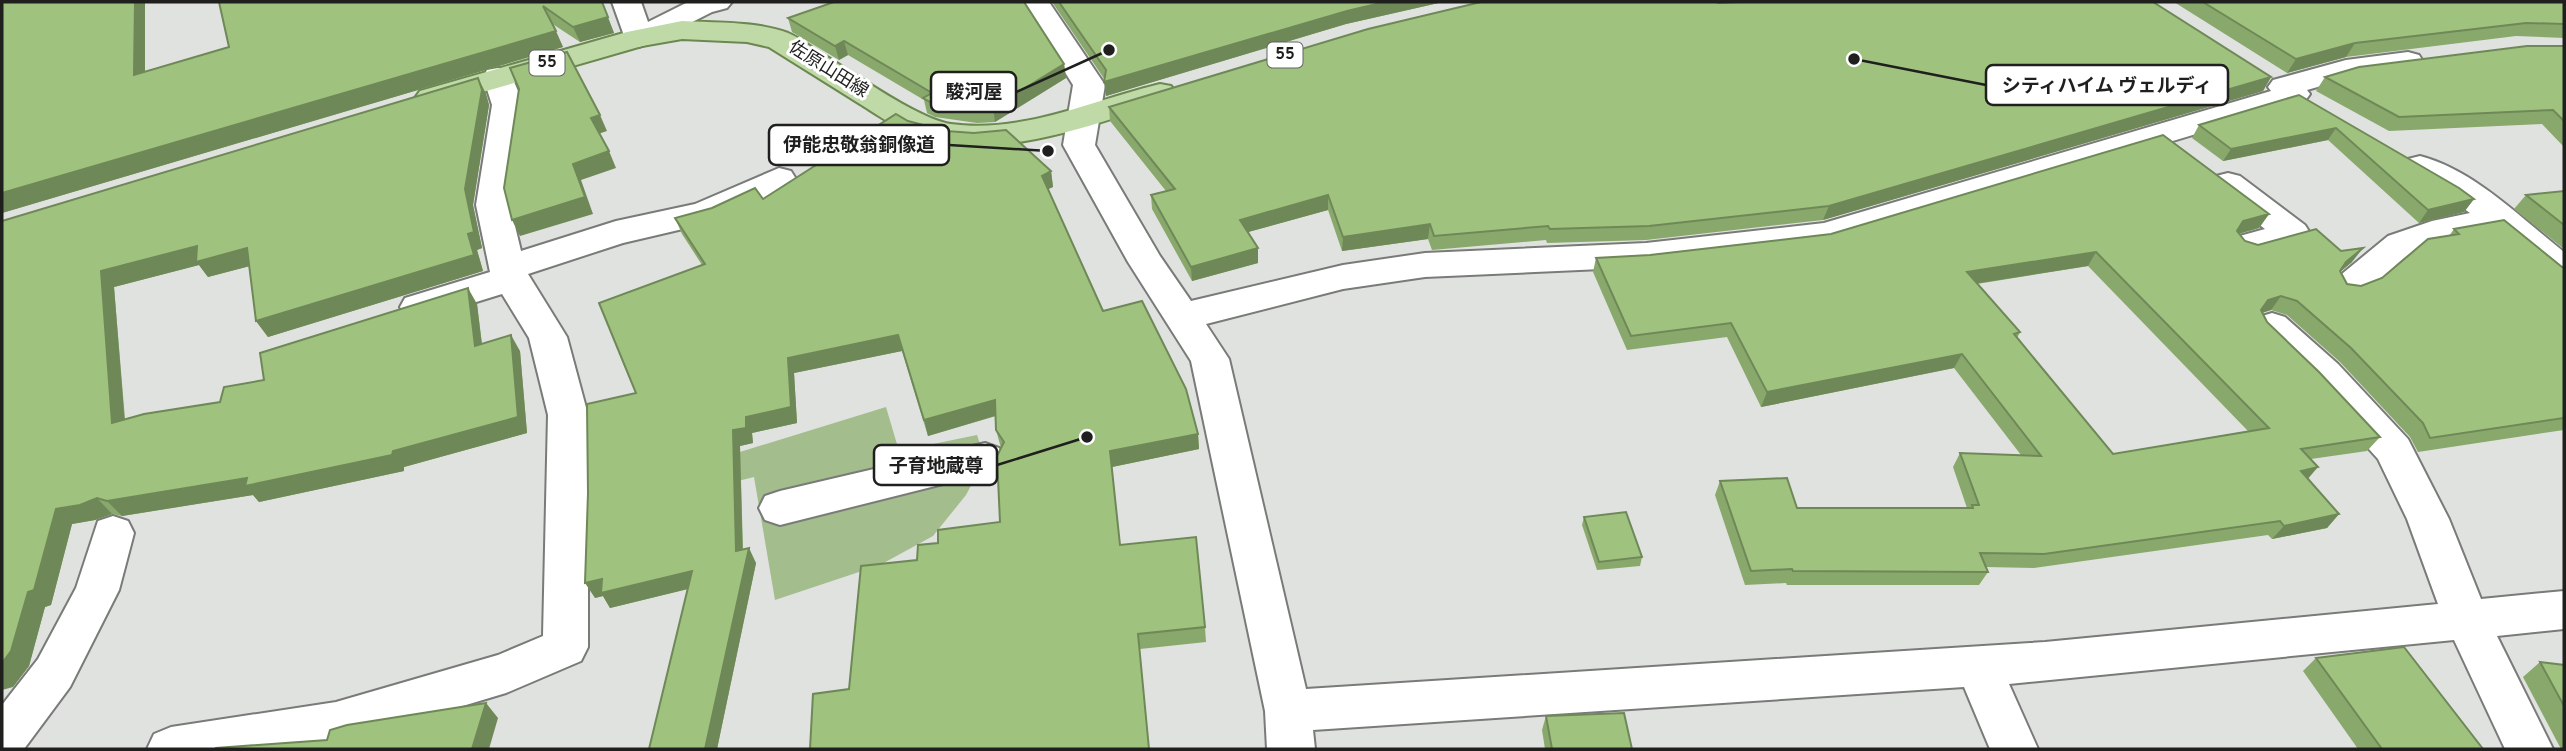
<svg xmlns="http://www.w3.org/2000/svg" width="2566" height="751" viewBox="0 0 2566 751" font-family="Overpass,'Noto Sans JP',sans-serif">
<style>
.green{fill:#a3bd8d}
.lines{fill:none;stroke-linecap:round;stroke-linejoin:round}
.minor-casing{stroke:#797b78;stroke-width:4}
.major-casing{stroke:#6c8851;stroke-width:4}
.minor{fill:#fff;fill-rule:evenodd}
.major{fill:#c0daa7;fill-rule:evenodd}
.wall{fill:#89a86c;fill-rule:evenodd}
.shaded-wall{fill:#6f8858}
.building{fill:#9fc37e;stroke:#6f8858;stroke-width:2;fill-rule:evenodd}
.labels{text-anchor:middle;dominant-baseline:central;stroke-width:6;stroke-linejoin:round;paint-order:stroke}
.shield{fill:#fff;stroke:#626262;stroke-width:2}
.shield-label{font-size:16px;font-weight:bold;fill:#1f1f1e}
.street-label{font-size:18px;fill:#1f1f1e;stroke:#fff}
.leader{fill:none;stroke:#1f1f1e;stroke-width:2.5}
.callout-dot{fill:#1f1f1e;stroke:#fff;stroke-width:2.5}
.callout{fill:#fff;stroke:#1f1f1e;stroke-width:2.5}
.callout-label{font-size:19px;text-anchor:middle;font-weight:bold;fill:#1f1f1e}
</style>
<rect width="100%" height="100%" fill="#e0e2df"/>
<path class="green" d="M886 407 899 451 977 435 985 459 966 495 933 536 880 565 775 600 754 477 730 483 727 456Z"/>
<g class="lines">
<g class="minor-casing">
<g id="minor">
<path d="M612 2H641L648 22 688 2H732L727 8 712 12 649 44 638 47 627 44Z"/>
<path d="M1021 2H1049L1105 85 1095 145 1160 256 1191 301 1343 265 1425 253 1646 243 1824 223 2271 91 2268 87 2273 80 2346 60 2408 52 2419 55 2423 61 2419 67 2349 78 2307 90 2310 94 2305 101 1825 246 1646 267 1425 277 1343 289 1206 324 1229 359 1306 689 2045 642 2438 604 2407 519 2378 459 2310 384 2259 335 2253 326 2259 317 2272 313 2285 317 2338 364 2408 439 2449 519 2481 599 2564 591V629L2497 636 2553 749H2505L2454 640 2009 684 2038 749H1990L1964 687 1313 730 1315 749H1267L1265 711 1191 361 1128 262 1063 145 1073 85Z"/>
<path d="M498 68 509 70 524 105 510 205 521 251 616 221 695 204 779 168 791 171 796 179 791 187 717 221 623 243 528 274 567 337 588 415V647L581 661 506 693 336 744 305 749H147L154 734 171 727 336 702 498 655 543 636 548 415 529 338 502 294 418 320 405 316 400 307 405 298 490 272 476 205 492 105 483 77 487 70Z"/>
<path d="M2420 156C2474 170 2521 218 2564 252V282L2551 279 2493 232C2467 236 2437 239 2413 252 2386 267 2372 306 2337 296L2332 287 2337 278 2388 236 2432 221 2470 213C2453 200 2412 180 2403 166L2408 159Z"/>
<path d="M2228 173 2240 176 2305 225 2310 233 2305 241 2248 257 2236 253 2230 245 2236 237 2265 229 2216 192 2211 184 2216 176Z"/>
<path d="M985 443 999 448 1005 459 999 470 780 525 765 520 759 508 765 496 780 491Z"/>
<path d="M113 516 128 521 134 533 119 590 70 687 24 749H2V705L38 659 76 588 98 521Z"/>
</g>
</g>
<g class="major-casing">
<path id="major" d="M682 21C717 23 755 21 788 33 798 37 807 44 816 50 848 69 917 119 951 124 1022 134 1093 100 1160 84L1171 86 1176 93 1171 100C1095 123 989 167 911 133 893 126 876 114 860 104 830 85 799 66 769 47L747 42 682 39 642 46 431 107 420 105 415 98 420 91 627 32Z"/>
</g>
<use href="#minor" class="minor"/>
<use href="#major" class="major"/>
</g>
<g class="wall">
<path d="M2 2H145V72L229 47 219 2H602L614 33 580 42 551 23 563 47 2 213Z"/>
<path d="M1052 2H1443L1346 24 1106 96 1105 80Z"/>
<path d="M2174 2H2564V38L2516 36 2346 57 2287 73Z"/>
<path d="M1718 3 2271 77 2263 91 1823 220 1646 240 1547 243 1546 240 1432 250 1428 239 1342 251 1328 210 1248 232 1258 263 1192 281 1152 209 1151 195 1166 191 1110 121 1109 107Z"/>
<path d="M788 18 1064 64 1066 78 995 122 977 123 935 117 927 113 924 100 848 55 839 60 792 32Z"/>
<path d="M2564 46V147L2542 124 2389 131 2316 91 2325 77Z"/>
<path d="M478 78 486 94 489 105 473 205 482 248 477 250 483 271 268 337 256 321 249 266 208 277 199 265 114 287 125 419 220 402 264 380 477 304 482 344 520 351 527 433 404 467V471L259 502 253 495 122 516 112 514 95 520 72 524 51 605 45 607 29 666 13 687 2 221Z"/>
<path d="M2299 95 2474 199 2464 212 2419 223 2328 140 2223 161 2192 138 2199 125Z"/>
<path d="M908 121 1051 171 1053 187 1048 189 1103 311 1198 434 1199 449 1112 467 1120 545 1205 627 1206 642 1140 649 849 689 917 560 938 543 1000 522 1001 448 996 430V416L928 436 902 351 794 373 797 423 752 433 753 443 740 446 743 549 756 563 717 749H649L688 589 610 608 603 596 595 598 636 393 702 265 682 234 675 218 763 199Z"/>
<path d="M2564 191V249L2514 209 2526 195Z"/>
<path d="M2269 214 2259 228 2239 234 2245 241 2258 245 2352 262 2340 272 2347 284 2361 286 2382 278 2449 236 2454 229 2564 267V430L2418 452 2410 437 2340 362 2287 315 2271 310 2262 313 2267 322 2380 437 2367 451 2311 459 2308 479 2339 514 2327 528 2272 539 2268 535 2034 568 1986 567 1988 572 1979 585H1787L1786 583 1745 585 1715 495 1720 481 1797 508H1967L1953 467 1960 453 2021 455 1954 368 1761 407 1727 337 1627 350 1593 272 1596 258 1650 255ZM2088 266 2248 431 2113 454 2017 338 2020 332 1977 284Z"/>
<path d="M1584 517 1642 557 1640 566 1597 570 1582 525Z"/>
<path d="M2316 658 2483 749H2358L2303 671Z"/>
<path d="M2540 662 2564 665V749H2561L2523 677Z"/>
<path d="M1546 716 1632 749H1545L1542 730Z"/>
</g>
<g class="shaded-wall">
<path d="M135 2H145V91L134 75Z"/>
<path d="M602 2 614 33 580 42 573 27Z"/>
<path d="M1385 2H1443L1346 24 1106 96 1104 82 1347 11Z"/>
<path d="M556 31 563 47 2 213V193Z"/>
<path d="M844 41 848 55 839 60 835 46Z"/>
<path d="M2355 43 2346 57 2287 73 2296 59Z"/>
<path d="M1064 64 1066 78 995 122 993 108Z"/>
<path d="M2271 77 2263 91 1823 220 1829 206Z"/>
<path d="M478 78 486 94 489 105 473 205 482 248 477 250 483 271 268 337 256 321 468 234 465 189Z"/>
<path d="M600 115 607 131 598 134 591 118Z"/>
<path d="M2336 128 2328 140 2223 161 2231 149Z"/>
<path d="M609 151 616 168 581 180 593 214 520 236 512 220 573 164Z"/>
<path d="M1051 171 1053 187 1044 191 1042 176Z"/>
<path d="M1328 195V210L1241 234 1240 220Z"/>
<path d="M2474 199 2464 212 2419 223 2428 210Z"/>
<path d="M2269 214 2259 228 2234 235 2243 221Z"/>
<path d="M1430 224 1428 239 1342 251 1343 237Z"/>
<path d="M197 246 247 248 258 264 208 277 199 265 114 287 126 438 112 423 101 271Z"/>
<path d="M1258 248V263L1192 281 1191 267Z"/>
<path d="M2363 248 2352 262 2335 276 2346 262Z"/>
<path d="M2096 252 2088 266 1960 286 1967 272Z"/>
<path d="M468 288 477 304 484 362 475 346Z"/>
<path d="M2281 296 2271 310 2258 314 2268 300Z"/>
<path d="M511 335 520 351 527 433 404 467V471L259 502 253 495 122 516 107 501 393 451Z"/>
<path d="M898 335 902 351 794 373 797 423 752 433 753 443 740 446 743 566 736 551 733 430 746 417 788 358Z"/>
<path d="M1962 354 1954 368 1761 407 1767 392Z"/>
<path d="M995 400 998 415 928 436 924 420Z"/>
<path d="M1198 434 1199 449 1112 467 1122 560 1110 451Z"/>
<path d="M2318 467 2306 481 2301 471Z"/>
<path d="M97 498 112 514 95 520 72 524 51 605 45 607 29 666 13 687 2 690V663L28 592 56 509Z"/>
<path d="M2339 514 2327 528 2272 539 2284 526Z"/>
<path d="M749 548 756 563 717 749H705Z"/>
<path d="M692 571 700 586 610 608 603 596 595 598 585 583 602 579Z"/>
<path d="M486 703 498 718 489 749H472Z"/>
</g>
<g class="building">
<path d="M2 2H135L134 75 229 47 219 2H602L608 17 573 27 543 6 556 31 2 193Z"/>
<path d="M834 2H1024L1064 64 993 108 974 109 932 103 923 98 932 93 844 41 835 46 788 18Z"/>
<path d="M1059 2H1385L1347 11 1104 82 1106 70Z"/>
<path d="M1481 2H1717L1718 3 1738 2H2153L2271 77 1829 206 1649 226 1550 229 1548 226 1434 236 1430 224 1343 237 1328 195 1240 220 1258 248 1191 267 1151 195 1175 189 1109 107 1368 29Z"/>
<path d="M2203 2H2564V24L2526 23 2355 43 2296 59Z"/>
<path d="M2527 46H2564V121L2553 110 2399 117 2325 77 2359 67Z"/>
<path d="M567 52 600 115 591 118 609 151 573 164 585 197 512 220 504 188 519 89 510 68Z"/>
<path d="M478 78 482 90 465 189 474 232 468 234 474 255 256 321 247 248 196 262 197 246 101 271 112 423 144 414 220 402 224 387 264 380 260 353 468 288 475 346 511 335 518 417 393 451 392 455 245 486 247 478 107 501 97 498 80 505 56 509 34 590 28 592 11 651 2 663V221Z"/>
<path d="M2299 95 2459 188 2474 199 2428 210 2336 128 2231 149 2199 125Z"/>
<path d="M896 114 908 121 946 131 974 133 1006 130 1051 171 1042 176 1103 311 1142 301 1186 389 1198 434 1110 451 1120 545 1196 537 1205 627 1138 634 1149 749H810L813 694 849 689 861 566 917 560 918 545 938 543V530L1000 522 997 456 1004 442 996 430 995 400 924 420 898 335 788 358 791 407 746 417V428L733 430 736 551 749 548 705 749H649L692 571 601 593 602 579 585 583 588 493 587 404 636 393 599 303 705 264 675 218 712 208 755 188 763 199Z"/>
<path d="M2163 135 2269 214 2243 221 2237 231 2245 241 2258 245 2316 229 2341 251 2363 248 2346 262 2340 271 2347 284 2361 286 2382 278 2428 239 2459 234 2454 229 2504 220 2562 267H2564V418L2430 438 2423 423 2351 348 2297 301 2281 296 2268 300 2261 310 2267 322 2319 372 2380 437 2301 449 2318 467 2301 471 2339 514 2284 526 2280 521 2044 554 1980 553 1988 572 1793 571 1792 569 1751 571 1720 481 1787 478 1797 508H1973L1972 505H1979L1960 453 2041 456 1962 354 1767 392 1731 323 1631 336 1596 258 1650 255 1831 234ZM2096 252 2269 428 2113 454 2014 334 2020 332 1967 272Z"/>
<path d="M2564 191V225L2526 195Z"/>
<path d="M1626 512 1642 557 1599 562 1584 517Z"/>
<path d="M2404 647 2483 749H2382L2316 658Z"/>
<path d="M2540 662 2564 665V706Z"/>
<path d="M486 703 472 749H215L216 748 327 740 330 730 347 725Z"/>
<path d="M1624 713 1632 749H1552L1546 716Z"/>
</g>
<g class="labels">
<g class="shield">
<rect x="1267.5" y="42.5" width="35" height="25" rx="5"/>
<rect x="529.5" y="50.5" width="35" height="25" rx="5"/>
</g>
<g class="shield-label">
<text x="1285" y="55">55</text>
<text x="547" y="63">55</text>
</g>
<g class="street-label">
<text transform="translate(828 70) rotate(32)">佐原山田線</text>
</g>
</g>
<path class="leader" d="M1854 59L1986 85M1109 50L1016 92M1048 151L949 145M1087 437L997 465"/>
<g class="callout-dot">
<circle cx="1854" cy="59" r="7"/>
<circle cx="1109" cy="50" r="7"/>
<circle cx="1048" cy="151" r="7"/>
<circle cx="1087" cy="437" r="7"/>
</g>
<g class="callout">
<rect x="1986" y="65" width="242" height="40" rx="7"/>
<rect x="931" y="72" width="85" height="40" rx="7"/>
<rect x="769" y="125" width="180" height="40" rx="7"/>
<rect x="874" y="445" width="123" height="40" rx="7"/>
</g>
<g class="callout-label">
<text x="2107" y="92">シティハイム ヴェルディ</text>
<text x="974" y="98">駿河屋</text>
<text x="859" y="151">伊能忠敬翁銅像道</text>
<text x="936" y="472">子育地蔵尊</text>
</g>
<rect width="2566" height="751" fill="none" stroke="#1f1f1e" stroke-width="7"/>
</svg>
